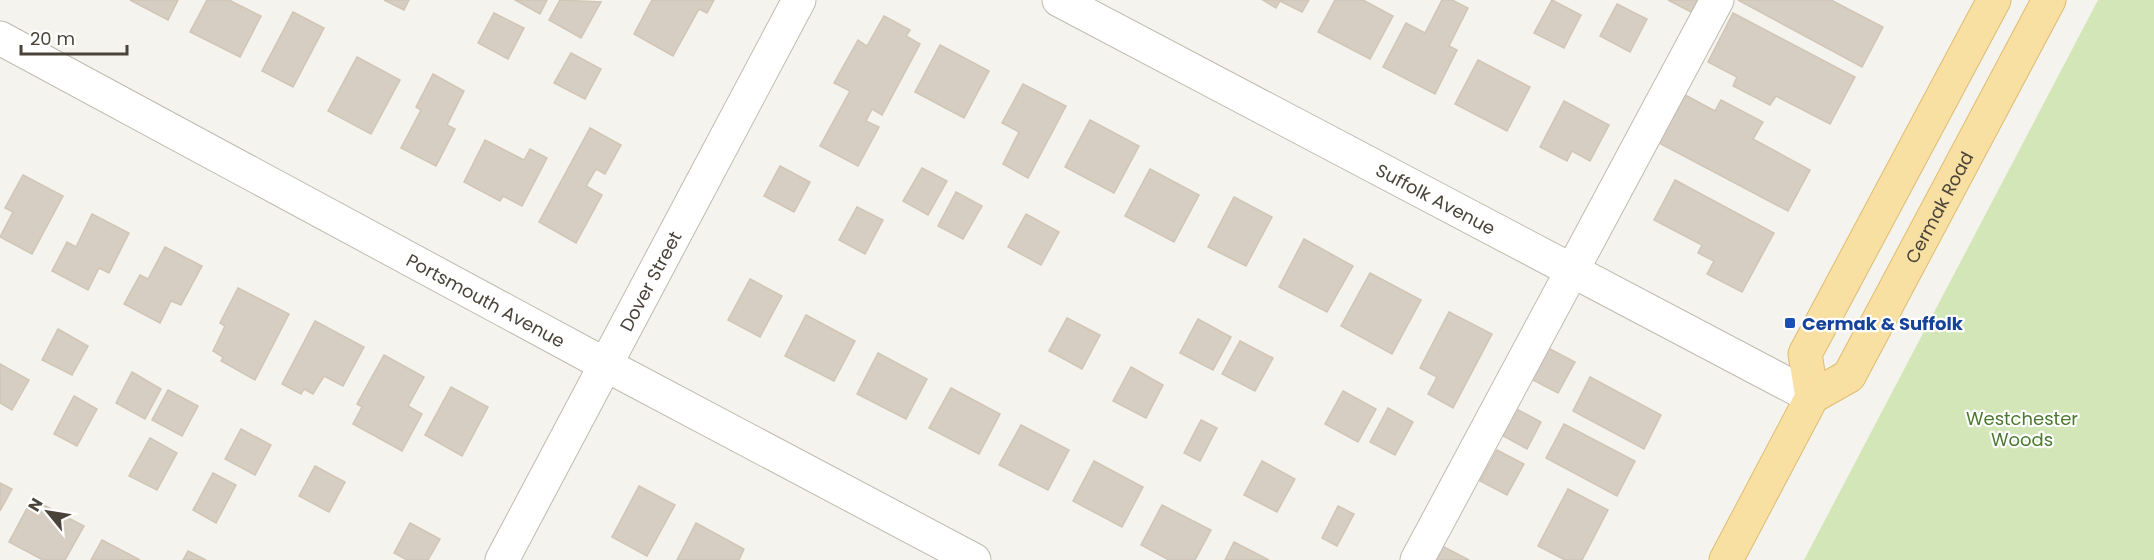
<svg xmlns="http://www.w3.org/2000/svg" width="2154" height="560" viewBox="0 0 2154 560" font-family="Poppins,sans-serif">
<style>
.green{fill:#d2e6b8}
.building{fill:#d6cec2;stroke:#d1c6b6;stroke-width:1.5}
.lines{fill:none;stroke-linecap:round;stroke-linejoin:round}
.minor-casing{stroke:#c1baaf;stroke-width:35}
.major-casing{stroke:#debd72;stroke-width:35}
.minor{stroke:#fff;stroke-width:33}
.major{stroke:#f8dfa2;stroke-width:33}
.transit-dot{fill:#1a4fb4;stroke:#fff;stroke-width:2}
.labels{text-anchor:middle;dominant-baseline:central;stroke-width:4.5;stroke-linejoin:round;paint-order:stroke}
.street-label{font-size:18px;fill:#4a433a;stroke:#fff}
.transit-label{font-size:18px;font-weight:bold;fill:#164399;stroke:#fff;text-anchor:start}
.park-label{font-size:18px;fill:#4c7930;stroke:#fff}
</style>
<rect width="100%" height="100%" fill="#f5f3ed"/>
<path class="green" d="M2098 0H2154V560H1804Z"/>
<g class="building">
<path d="M130 0H178L168 20Z"/>
<path d="M207 0H229L261 16 240 57 190 32Z"/>
<path d="M384 0H409L404 10Z"/>
<path d="M515 0H547L540 14Z"/>
<path d="M560 0 601 2 581 38 549 20Z"/>
<path d="M652 0H714L707 13 699 9 673 56 634 34Z"/>
<path d="M1263 0H1309L1302 12 1280 1 1276 8Z"/>
<path d="M1335 0H1363L1393 16 1370 59 1318 32Z"/>
<path d="M1442 0H1452L1468 8 1449 46 1457 50 1435 94 1383 67 1406 23 1425 33Z"/>
<path d="M1552 0 1581 15 1564 48 1534 33Z"/>
<path d="M1668 0H1698L1691 12Z"/>
<path d="M1738 0H1831L1883 27 1862 67Z"/>
<path d="M1617 4 1647 19 1630 52 1600 36Z"/>
<path d="M293 12 324 28 293 87 262 71Z"/>
<path d="M494 13 524 28 508 59 478 43Z"/>
<path d="M1733 13 1855 77 1830 124 1776 96 1770 105 1733 86 1737 77 1708 62Z"/>
<path d="M884 16 910 30 906 36 920 44 882 115 872 109 866 121 879 127 858 166 820 146 850 91 834 83 858 40 867 46Z"/>
<path d="M940 45 989 71 964 118 915 92Z"/>
<path d="M571 53 601 69 585 99 554 83Z"/>
<path d="M357 57 400 80 371 134 328 111Z"/>
<path d="M1478 60 1530 87 1507 131 1455 104Z"/>
<path d="M433 74 464 91 447 125 455 129 436 166 401 148 421 110 416 107Z"/>
<path d="M1023 84 1066 106 1028 178 1003 164 1019 132 1002 123Z"/>
<path d="M1685 95 1715 111 1721 100 1763 122 1753 139 1810 170 1788 211 1659 143Z"/>
<path d="M1564 101 1609 125 1590 161 1572 151 1567 161 1540 147Z"/>
<path d="M1090 120 1139 146 1114 193 1065 167Z"/>
<path d="M590 128 621 145 605 174 596 169 586 186 602 195 576 243 539 222Z"/>
<path d="M485 140 524 160 530 149 547 158 522 206 503 196 500 201 464 182Z"/>
<path d="M780 166 810 182 794 212 764 196Z"/>
<path d="M922 168 947 181 928 215 903 201Z"/>
<path d="M1150 169 1199 195 1174 242 1125 216Z"/>
<path d="M23 175 63 196 32 254 0 237 13 212 5 208Z"/>
<path d="M1675 180 1774 233 1742 292 1707 274 1714 261 1698 253 1702 245 1654 220Z"/>
<path d="M956 192 982 206 963 239 938 226Z"/>
<path d="M1234 197 1272 217 1246 266 1208 247Z"/>
<path d="M857 207 883 220 865 254 839 240Z"/>
<path d="M92 214 129 233 109 273 99 268 88 290 52 271 67 242 76 247Z"/>
<path d="M1026 214 1059 232 1041 265 1008 247Z"/>
<path d="M1304 239 1353 266 1327 312 1279 287Z"/>
<path d="M165 247 202 266 181 305 171 301 160 323 124 304 140 275 148 279Z"/>
<path d="M1370 273 1421 300 1392 354 1341 326Z"/>
<path d="M750 279 782 296 760 337 728 320Z"/>
<path d="M238 288 289 314 255 380 221 361 223 357 213 351 225 326 220 323Z"/>
<path d="M1449 312 1492 334 1453 408 1428 394 1437 377 1420 368Z"/>
<path d="M806 315 855 341 834 381 785 356Z"/>
<path d="M1067 318 1100 335 1082 369 1049 351Z"/>
<path d="M1198 319 1231 337 1213 370 1180 353Z"/>
<path d="M315 321 364 347 343 386 324 376 313 394 304 389 301 394 282 384Z"/>
<path d="M58 329 88 346 72 375 42 360Z"/>
<path d="M1240 341 1273 358 1255 391 1222 374Z"/>
<path d="M1548 348 1575 362 1558 393 1531 379Z"/>
<path d="M878 353 927 379 906 419 857 394Z"/>
<path d="M384 355 424 377 408 406 422 414 402 451 353 424 362 407 357 404Z"/>
<path d="M0 364 29 380 12 410 0 403Z"/>
<path d="M1131 367 1163 385 1146 418 1113 401Z"/>
<path d="M132 372 161 389 145 419 116 403Z"/>
<path d="M1590 377 1661 415 1644 449 1573 411Z"/>
<path d="M451 387 488 407 462 456 425 435Z"/>
<path d="M951 388 1000 414 979 454 929 428Z"/>
<path d="M168 390 198 406 182 436 152 420Z"/>
<path d="M1343 391 1376 409 1358 442 1325 424Z"/>
<path d="M74 396 97 409 77 446 54 434Z"/>
<path d="M1511 406 1541 422 1527 449 1496 432Z"/>
<path d="M1388 408 1413 422 1395 455 1370 442Z"/>
<path d="M1201 420 1217 428 1200 461 1184 453Z"/>
<path d="M1564 424 1635 461 1617 496 1546 458Z"/>
<path d="M1021 425 1069 450 1048 490 999 465Z"/>
<path d="M241 429 271 445 255 475 225 459Z"/>
<path d="M150 438 177 453 157 490 129 476Z"/>
<path d="M1497 450 1524 464 1507 495 1480 481Z"/>
<path d="M1094 461 1143 487 1122 527 1073 501Z"/>
<path d="M1262 461 1295 479 1277 512 1244 495Z"/>
<path d="M315 466 345 482 329 512 299 496Z"/>
<path d="M213 473 236 485 216 523 193 510Z"/>
<path d="M0 483 12 489 0 511Z"/>
<path d="M639 486 675 505 647 556 612 537Z"/>
<path d="M1568 489 1608 510 1582 560H1565L1538 546Z"/>
<path d="M32 499 84 526 65 560H43L9 542Z"/>
<path d="M1162 505 1211 530 1195 560H1169L1141 545Z"/>
<path d="M1338 506 1354 514 1337 546 1322 538Z"/>
<path d="M410 523 440 539 428 560H407L394 553Z"/>
<path d="M696 523 744 549 739 560H677Z"/>
<path d="M102 540 140 560H91Z"/>
<path d="M1234 542 1269 560H1225Z"/>
<path d="M1442 546 1469 560H1435Z"/>
<path d="M188 551 206 560H183Z"/>
</g>
<g class="lines">
<g class="minor-casing">
<g id="minor">
<path id="s1" d="M1059 0 1812 397"/>
<path id="s2" d="M0 38 606 365 974 560"/>
<path id="s3" d="M502 560 799 0"/>
<path d="M1417 560 1717 0"/>
</g>
</g>
<g class="major-casing">
<g id="major">
<path d="M1812 397 1805 354 1994 0"/>
<path id="s4" d="M1726 560 1812 397 1849 376 2049 0"/>
</g>
</g>
<use href="#minor" class="minor"/>
<use href="#major" class="major"/>
</g>
<rect class="transit-dot" x="1784" y="317" width="12" height="12" rx="3"/>
<g class="labels">
<g class="street-label">
<text stroke="none"><textPath href="#s1" startOffset="426">Suffolk Avenue</textPath></text>
<text stroke="none"><textPath href="#s4" startOffset="418">Cermak Road</textPath></text>
<text stroke="none"><textPath href="#s3" startOffset="316">Dover Street</textPath></text>
<text stroke="none"><textPath href="#s2" startOffset="552">Portsmouth Avenue</textPath></text>
</g>
<g class="transit-label">
<text x="1802" y="323">Cermak &amp; Suffolk</text>
</g>
<g class="park-label">
<text x="2022" y="418">Westchester<tspan x="2022" dy="21">Woods</tspan></text>
</g>
</g>
<g transform="translate(48 512) rotate(300)" stroke="#ffffff" stroke-width="4.5" paint-order="stroke">
<path d="M0-4.5L10 22L0 15L-10 22Z" fill="#4a433a"/>
<text y="-9" font-size="16" font-weight="bold" text-anchor="middle" fill="#4a433a">N</text>
</g>
<path d="M21 45v9h106v-9" fill="none" stroke="#4a433a" stroke-width="3"/>
<text x="30" y="45" font-size="18" fill="#4a433a" stroke="#ffffff" stroke-width="4.5" paint-order="stroke">20 m</text>
</svg>
